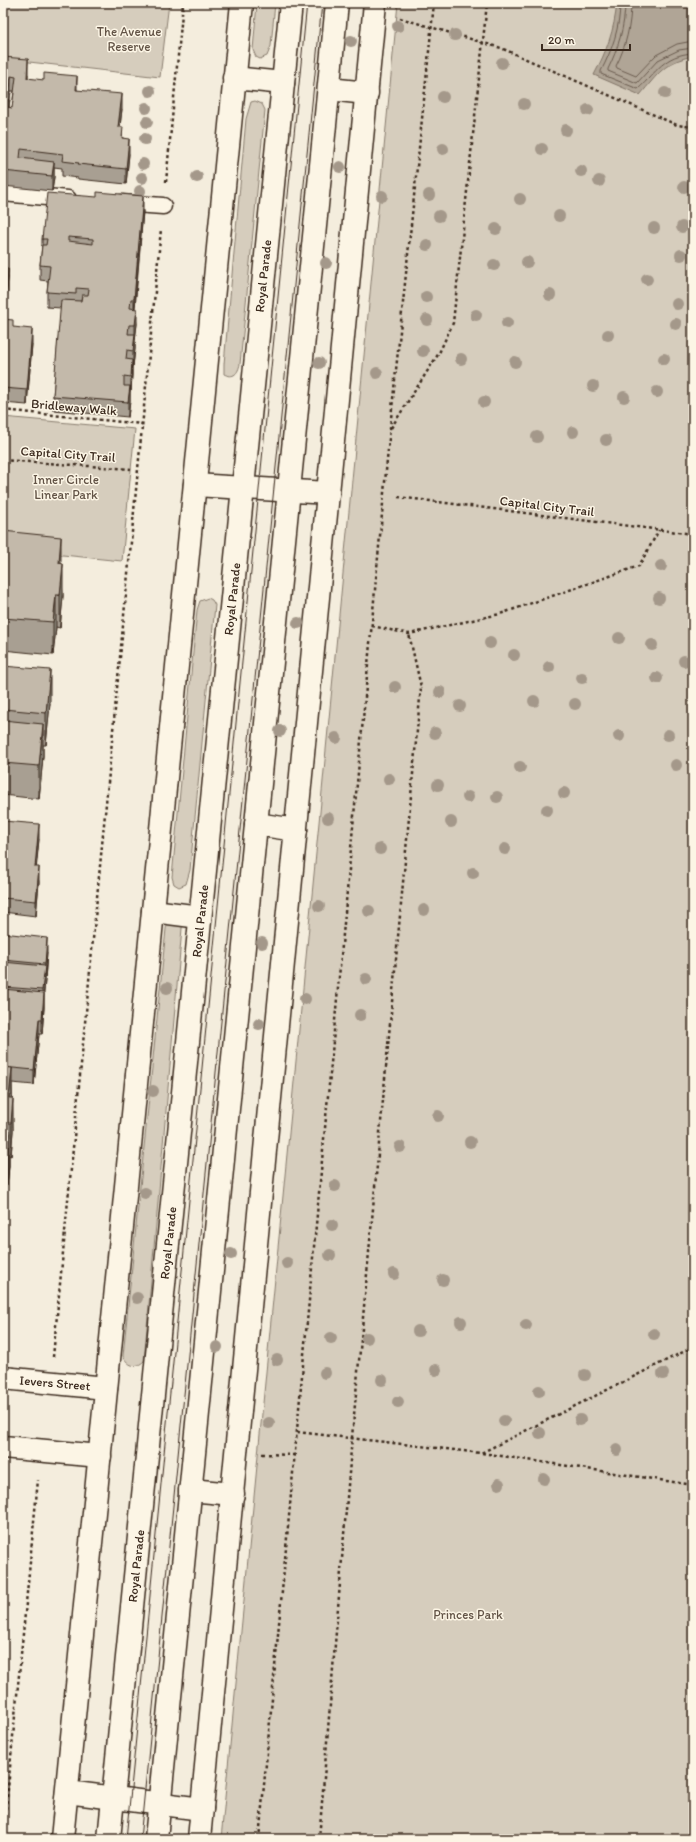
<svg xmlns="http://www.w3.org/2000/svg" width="696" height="1842" viewBox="0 0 696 1842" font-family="Itim,sans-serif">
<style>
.green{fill:#d6cdbd;stroke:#887c6e}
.water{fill:#b0a596;stroke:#817466}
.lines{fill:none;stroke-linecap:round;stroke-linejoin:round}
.shore{stroke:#6a5b4e;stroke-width:1}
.service-casing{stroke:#3b2a1e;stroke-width:19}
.minor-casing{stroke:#3b2a1e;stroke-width:25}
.trunk-casing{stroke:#3b2a1e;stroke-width:25}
.path{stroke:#3b2a1e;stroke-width:2.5;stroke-dasharray:3 3;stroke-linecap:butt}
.service{stroke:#fcf5e5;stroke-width:16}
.minor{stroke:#fcf5e5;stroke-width:22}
.trunk{stroke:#fcf5e5;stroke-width:22}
.tram{stroke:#3b2a1e;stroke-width:1}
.tree{fill:#a4988a}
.wall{fill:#a89f92;stroke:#3b2a1e;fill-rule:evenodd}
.shaded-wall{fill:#888277;stroke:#3b2a1e}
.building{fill:#c3b9aa;stroke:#3b2a1e;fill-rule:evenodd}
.labels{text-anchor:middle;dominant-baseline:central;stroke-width:3;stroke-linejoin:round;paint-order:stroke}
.park-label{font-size:13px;fill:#625346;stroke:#fcf5e5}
.street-label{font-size:13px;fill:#3b2a1e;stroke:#fcf5e5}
</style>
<rect width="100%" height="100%" fill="#f4eddd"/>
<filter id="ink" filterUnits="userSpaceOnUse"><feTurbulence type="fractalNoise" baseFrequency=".025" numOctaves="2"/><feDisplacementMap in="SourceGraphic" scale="8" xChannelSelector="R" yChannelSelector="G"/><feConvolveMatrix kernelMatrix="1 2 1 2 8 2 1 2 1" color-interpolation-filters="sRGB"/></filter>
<g filter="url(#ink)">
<g class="green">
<path d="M3 3H169L160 77 3 59Z"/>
<path d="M257 3H275L271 46 267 56 260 59 256 57 253 50Z"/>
<path d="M398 3H693V1839H221Z"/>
<path d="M255 101 262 104 265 110 240 364C238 373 234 379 224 374V364L246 119 251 102Z"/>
<path d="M3 417 135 429 122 561 3 549Z"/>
<path d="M208 598 212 600 215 605 190 870 186 884 179 887 174 884 172 877 197 610 200 601Z"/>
<path d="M183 917 144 1361C136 1369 128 1366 123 1356L167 919Z"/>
</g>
<path class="water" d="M617 3H693V56C664 62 658 74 640 95L594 75C607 50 614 31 617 3Z"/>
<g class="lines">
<g class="shore">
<path d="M620 3C620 28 612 50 601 71V74L638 89C657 72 663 55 693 53"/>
<path d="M625 3C625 26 618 49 608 69V71L637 83 658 60 679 50 693 48"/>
<path d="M631 3C631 24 626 47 616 66L617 68 636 76 656 55 677 44 693 41"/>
</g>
<g class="service-casing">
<g id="service">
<path d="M3 193 68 199"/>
<path d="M121 203 163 206"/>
</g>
</g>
<g class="minor-casing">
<g id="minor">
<path d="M3 1378 106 1388"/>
<path d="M3 1447 100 1456"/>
</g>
</g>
<g class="trunk-casing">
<g id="trunk">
<path d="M234 78 283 83"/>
<path d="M329 89 367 93"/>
<path d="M195 485 328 493"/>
<path d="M256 824 296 830"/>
<path d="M153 911 200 917"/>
<path d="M190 1490 233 1494"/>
<path d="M67 1792 202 1809"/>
<path d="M62 1839 242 3"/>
<path d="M109 1839 291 3"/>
<path d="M156 1839 337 3"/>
<path d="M199 1839 375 3"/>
</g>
</g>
<g class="path">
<path d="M400 18 501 48 677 125 693 127"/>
<path d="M166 182 183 3"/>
<path d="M3 410 142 424"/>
<path d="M391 428 439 353 453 323 487 3"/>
<path d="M3 460 131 469"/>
<path d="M398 497 693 534"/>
<path d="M372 626 409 634 500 614 639 566 659 530"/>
<path d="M53 1357 161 229"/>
<path d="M297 1432 481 1453 693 1347"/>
<path d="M482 1453 693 1485"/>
<path d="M262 1454 295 1455"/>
<path d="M3 1839 38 1480"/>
<path d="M259 1839 390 428 434 3"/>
<path d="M319 1839 352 1437 421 687 409 634"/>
</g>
<use href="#service" class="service"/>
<use href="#minor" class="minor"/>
<use href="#trunk" class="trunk"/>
<g class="tram">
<path d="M126 1839 307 3"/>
<path d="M140 1839 322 3"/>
</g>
</g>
<g class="tree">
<circle cx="398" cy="26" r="6"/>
<circle cx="455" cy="35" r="6"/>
<circle cx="351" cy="41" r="6"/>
<circle cx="502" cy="63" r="6"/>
<circle cx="150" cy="91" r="6"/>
<circle cx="665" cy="93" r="6"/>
<circle cx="443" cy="97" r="6"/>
<circle cx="524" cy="104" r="6"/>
<circle cx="146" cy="108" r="6"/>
<circle cx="588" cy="110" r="6"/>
<circle cx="147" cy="122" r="6"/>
<circle cx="566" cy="130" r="6"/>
<circle cx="145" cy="139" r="6"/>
<circle cx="443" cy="149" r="6"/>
<circle cx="542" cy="149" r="6"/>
<circle cx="143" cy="164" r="6"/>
<circle cx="340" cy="167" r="6"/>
<circle cx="581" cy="171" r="6"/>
<circle cx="197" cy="177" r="6"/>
<circle cx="142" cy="178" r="6"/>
<circle cx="599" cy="181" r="6"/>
<circle cx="684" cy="187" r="6"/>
<circle cx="140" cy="191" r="6"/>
<circle cx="429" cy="195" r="6"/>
<circle cx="382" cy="196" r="6"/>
<circle cx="520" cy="199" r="6"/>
<circle cx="439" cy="216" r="6"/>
<circle cx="559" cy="216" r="6"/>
<circle cx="682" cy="227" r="6"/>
<circle cx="654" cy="228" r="6"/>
<circle cx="496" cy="229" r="6"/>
<circle cx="427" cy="245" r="6"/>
<circle cx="681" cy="255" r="6"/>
<circle cx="527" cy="262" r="6"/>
<circle cx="326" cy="263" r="6"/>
<circle cx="494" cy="265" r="6"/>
<circle cx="647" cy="279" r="6"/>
<circle cx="550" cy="295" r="6"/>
<circle cx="426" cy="297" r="6"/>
<circle cx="677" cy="304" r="6"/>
<circle cx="476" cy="315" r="6"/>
<circle cx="427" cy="320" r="6"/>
<circle cx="507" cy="323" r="6"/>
<circle cx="676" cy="324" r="6"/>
<circle cx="608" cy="335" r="6"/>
<circle cx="423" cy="351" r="6"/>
<circle cx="461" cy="359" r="6"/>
<circle cx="664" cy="359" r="6"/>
<circle cx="515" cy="362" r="6"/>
<circle cx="319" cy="363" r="6"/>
<circle cx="377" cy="373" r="6"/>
<circle cx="593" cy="386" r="6"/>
<circle cx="657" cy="392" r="6"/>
<circle cx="624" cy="397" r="6"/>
<circle cx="484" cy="402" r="6"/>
<circle cx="573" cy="432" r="6"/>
<circle cx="537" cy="437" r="6"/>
<circle cx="606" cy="440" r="6"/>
<circle cx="661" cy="566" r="6"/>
<circle cx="659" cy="598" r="6"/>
<circle cx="298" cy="623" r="6"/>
<circle cx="619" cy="638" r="6"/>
<circle cx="490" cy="643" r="6"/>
<circle cx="652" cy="645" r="6"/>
<circle cx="514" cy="655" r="6"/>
<circle cx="684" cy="661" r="6"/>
<circle cx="549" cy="667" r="6"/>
<circle cx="582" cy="678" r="6"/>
<circle cx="657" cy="678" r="6"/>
<circle cx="395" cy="687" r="6"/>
<circle cx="440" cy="692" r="6"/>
<circle cx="534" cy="701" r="6"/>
<circle cx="575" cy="704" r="6"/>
<circle cx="460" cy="706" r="6"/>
<circle cx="280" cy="731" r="6"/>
<circle cx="435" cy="733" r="6"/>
<circle cx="668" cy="735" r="6"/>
<circle cx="619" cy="736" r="6"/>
<circle cx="336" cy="738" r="6"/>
<circle cx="676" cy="765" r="6"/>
<circle cx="520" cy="767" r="6"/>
<circle cx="389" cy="779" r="6"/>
<circle cx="438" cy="785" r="6"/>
<circle cx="564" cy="793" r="6"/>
<circle cx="468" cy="797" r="6"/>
<circle cx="497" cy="797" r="6"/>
<circle cx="547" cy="810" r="6"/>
<circle cx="328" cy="818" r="6"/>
<circle cx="451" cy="822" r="6"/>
<circle cx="380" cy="849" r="6"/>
<circle cx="505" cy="849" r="6"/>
<circle cx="473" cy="873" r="6"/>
<circle cx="319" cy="906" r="6"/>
<circle cx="424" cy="910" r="6"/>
<circle cx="369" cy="911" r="6"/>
<circle cx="262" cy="943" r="6"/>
<circle cx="366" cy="979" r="6"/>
<circle cx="167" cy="988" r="6"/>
<circle cx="305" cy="999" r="6"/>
<circle cx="360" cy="1015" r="6"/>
<circle cx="259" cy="1024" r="6"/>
<circle cx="153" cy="1091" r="6"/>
<circle cx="438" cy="1116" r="6"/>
<circle cx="470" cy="1142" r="6"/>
<circle cx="400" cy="1147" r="6"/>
<circle cx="335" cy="1186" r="6"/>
<circle cx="145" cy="1193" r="6"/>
<circle cx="332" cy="1225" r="6"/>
<circle cx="231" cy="1254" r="6"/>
<circle cx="330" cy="1255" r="6"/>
<circle cx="287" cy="1263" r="6"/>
<circle cx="394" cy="1274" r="6"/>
<circle cx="443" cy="1280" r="6"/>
<circle cx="137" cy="1298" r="6"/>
<circle cx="461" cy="1322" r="6"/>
<circle cx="526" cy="1325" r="6"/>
<circle cx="418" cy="1331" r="6"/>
<circle cx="654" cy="1334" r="6"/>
<circle cx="331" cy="1338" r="6"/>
<circle cx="367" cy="1338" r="6"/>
<circle cx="217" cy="1347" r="6"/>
<circle cx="277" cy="1360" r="6"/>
<circle cx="436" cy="1370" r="6"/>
<circle cx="325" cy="1373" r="6"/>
<circle cx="663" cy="1374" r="6"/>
<circle cx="585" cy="1375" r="6"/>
<circle cx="382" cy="1380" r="6"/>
<circle cx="539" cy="1391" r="6"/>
<circle cx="398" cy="1402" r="6"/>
<circle cx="580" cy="1420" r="6"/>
<circle cx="504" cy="1421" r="6"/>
<circle cx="269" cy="1423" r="6"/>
<circle cx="540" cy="1433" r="6"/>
<circle cx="617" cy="1450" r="6"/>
<circle cx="544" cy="1479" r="6"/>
<circle cx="499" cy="1484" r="6"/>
</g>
<g class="wall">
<path d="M3 57 28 74V78L77 90 122 109 120 127 123 138 129 154 126 184 78 179V178L62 176V168L54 167V177L52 191 3 186ZM11 91H14L12 108 9 107Z"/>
<path d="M143 211 135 309 137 324 135 340V349L133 366H132V375L131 391H130V401L128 417 53 410V396L61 308 47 307V292L48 281 40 280V265L42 245V239Z"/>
<path d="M3 269 8 277 6 303H3Z"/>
<path d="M3 319 13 327 32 344 27 405 3 403Z"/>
<path d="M3 531 61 564 63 596 60 628 56 627 53 655 3 650Z"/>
<path d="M3 666 50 703 46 745H43V756L39 799 3 795Z"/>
<path d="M3 821 39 839 36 867 39 882 36 916 3 912Z"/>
<path d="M3 933 47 953 44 993V1008L42 1034H39L34 1085 12 1083 13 1131 11 1156 9 1155V1166L7 1185 4 1184 3 1194Z"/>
</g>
<g class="shaded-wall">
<path d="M28 59V74L27 93V78Z"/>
<path d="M11 76V91L7 122V107Z"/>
<path d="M77 76V91L76 90Z"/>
<path d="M122 94V109L118 142V127Z"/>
<path d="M129 139V154L126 184V169Z"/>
<path d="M54 162V177L52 191V176Z"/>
<path d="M143 196V211L134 314V299Z"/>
<path d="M8 269V277L6 303V295Z"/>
<path d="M137 309V324L135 340V325Z"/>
<path d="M32 329V344L27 405V390Z"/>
<path d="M135 334V349L133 366V351Z"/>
<path d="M132 360V375L131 391V377Z"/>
<path d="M130 386V401L128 417V402Z"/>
<path d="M61 537V569L59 596V563Z"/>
<path d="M63 564V596L60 628V595Z"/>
<path d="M56 595V627L53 655V622Z"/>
<path d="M50 670V703L46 745V713Z"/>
<path d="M43 724V756L39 799V766Z"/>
<path d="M39 824V839L35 882V867Z"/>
<path d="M39 867V882L36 916V901Z"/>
<path d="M47 938V953L45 979V964Z"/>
<path d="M45 966V981L42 1005V990Z"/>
<path d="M44 993V1008L42 1034V1019Z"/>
<path d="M39 1019V1034L34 1085V1070Z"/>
<path d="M12 1068V1100L9 1098Z"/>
<path d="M13 1098V1131L11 1156V1123Z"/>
<path d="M9 1133V1166L7 1185V1152Z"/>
<path d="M4 1152V1184L3 1194V1161Z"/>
</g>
<g class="building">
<path d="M3 57 28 59 27 78 44 80V73L77 76 76 90 122 94 118 127H123L122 138 129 139 126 169 78 164 79 163 62 161 63 154 21 149 20 158 54 162 52 176 3 171ZM11 76 16 77 12 108 7 107Z"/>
<path d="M97 192 143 196 134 299H131L130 308 137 309 135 325H129L128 334H135L133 351 127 350 126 359 132 360 131 377 124 376V386H130L128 402 53 396 61 300 81 301 82 295H88L89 289 76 288V294L47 292 50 266 40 265 42 245H46L47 239H42L47 193 97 197ZM68 237 93 239V244L68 241Z"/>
<path d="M3 269H8L6 295H3Z"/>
<path d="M3 319 13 320V327L32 329 27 390 3 388Z"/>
<path d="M3 531 61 537 59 563 63 564 60 595H56L53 622 3 618Z"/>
<path d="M3 666 50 670 46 713 3 709Z"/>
<path d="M3 720 43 724 39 766 3 763Z"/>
<path d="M3 821 39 824 35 867H39L36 901 3 898Z"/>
<path d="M3 933 47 938 45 964 3 960Z"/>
<path d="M3 962 45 966 42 990 3 987Z"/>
<path d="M3 989 44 993 42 1019H39L34 1070 3 1067Z"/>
<path d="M3 1067 12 1068 9 1098H13L11 1123H7L6 1133H9L7 1152H4L3 1161Z"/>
</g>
</g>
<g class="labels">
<g class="park-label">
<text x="129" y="31">The Avenue<tspan x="129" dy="15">Reserve</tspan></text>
<text x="66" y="479">Inner Circle<tspan x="66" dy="15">Linear Park</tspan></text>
<text x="468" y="1614">Princes Park</text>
</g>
<g class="street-label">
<text transform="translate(263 276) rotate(-84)">Royal Parade</text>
<text transform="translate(74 407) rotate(5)">Bridleway Walk</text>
<text transform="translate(68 454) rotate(4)">Capital City Trail</text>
<text transform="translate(547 506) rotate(7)">Capital City Trail</text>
<text transform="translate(232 599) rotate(-84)">Royal Parade</text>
<text transform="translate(200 921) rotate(-84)">Royal Parade</text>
<text transform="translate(168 1243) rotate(-84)">Royal Parade</text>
<text transform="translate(55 1383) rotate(5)">Ievers Street</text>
<text transform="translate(136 1566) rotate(-84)">Royal Parade</text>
</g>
</g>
<rect width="696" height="1842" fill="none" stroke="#fcf5e5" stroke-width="16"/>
<rect x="8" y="8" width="680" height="1826" fill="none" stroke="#3b2a1e" stroke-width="1.5" filter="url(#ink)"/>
<path d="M542 44v6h88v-6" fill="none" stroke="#3b2a1e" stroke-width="2"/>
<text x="548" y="44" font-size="12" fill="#3b2a1e" stroke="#fcf5e5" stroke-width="3" paint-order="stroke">20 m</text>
</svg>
